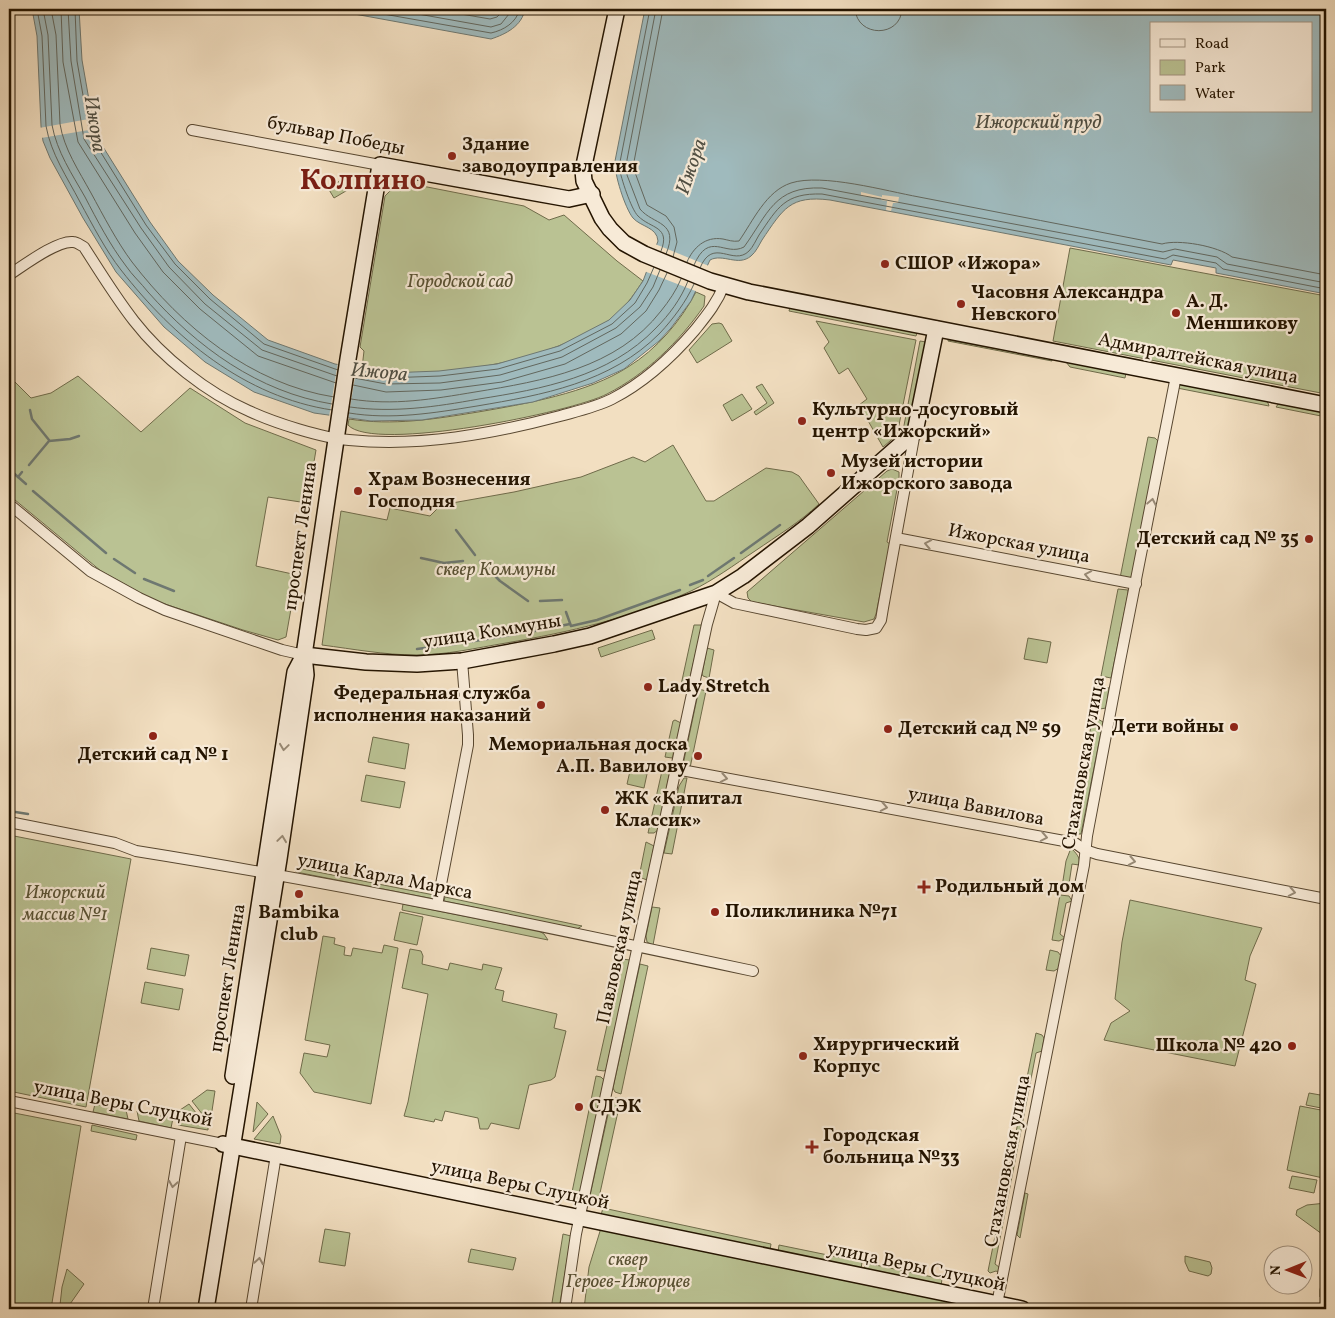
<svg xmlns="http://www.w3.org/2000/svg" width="1335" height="1318" viewBox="0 0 1335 1318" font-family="Vollkorn,serif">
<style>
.green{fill:#bac293;stroke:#6f6b4a}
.water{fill:#9fbabd;stroke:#6e7871;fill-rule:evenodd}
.pier{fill:#f2dfc1}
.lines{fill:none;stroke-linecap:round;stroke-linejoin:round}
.shore{stroke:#62675e;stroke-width:1}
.stream{stroke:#6e7871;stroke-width:2.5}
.street-casing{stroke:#584730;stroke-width:12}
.secondary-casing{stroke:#241400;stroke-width:18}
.street{stroke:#f7ead7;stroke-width:10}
.secondary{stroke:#f7ead7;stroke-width:15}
.oneway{stroke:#988a76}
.poi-dot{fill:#8f2418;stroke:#f7ead7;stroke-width:2}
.labels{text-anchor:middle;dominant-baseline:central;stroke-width:4.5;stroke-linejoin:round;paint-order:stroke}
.street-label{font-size:19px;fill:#241400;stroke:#f7ead7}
.poi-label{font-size:19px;font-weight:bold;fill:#241400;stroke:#f7ead7;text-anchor:start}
.park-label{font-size:19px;font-style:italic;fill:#585133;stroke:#f7ead7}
.water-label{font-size:20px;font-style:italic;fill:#4f4e42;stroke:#f7ead7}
.town-label{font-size:29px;font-weight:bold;fill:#7a1f14;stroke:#f7ead7}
</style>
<rect width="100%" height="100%" fill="#f2dfc1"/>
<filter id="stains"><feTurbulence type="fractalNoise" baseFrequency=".004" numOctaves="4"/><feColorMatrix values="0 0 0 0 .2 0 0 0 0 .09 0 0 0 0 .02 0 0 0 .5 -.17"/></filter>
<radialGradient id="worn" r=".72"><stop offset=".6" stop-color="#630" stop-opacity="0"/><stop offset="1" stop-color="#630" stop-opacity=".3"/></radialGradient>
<g class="green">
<path d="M345 178 351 188 334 198 328 188Z"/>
<path d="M412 184 524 206 549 220 564 215 617 261 643 281C633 296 623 311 608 321 546 361 461 375 388 373 380 372 371 369 362 368L364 351 360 347 385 196 395 186Z"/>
<path d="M1070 248 1326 296V394L1053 341Z"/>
<path d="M696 292 705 296 704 306C679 342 646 374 607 394 573 412 373 453 348 425L349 419C393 426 435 419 478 412 525 404 588 393 628 367 657 349 680 322 696 292Z"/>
<path d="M790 307 917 333 916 336 789 311Z"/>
<path d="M816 321 916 340 897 435 883 447 859 405 867 399 848 368 839 374 824 348 829 342Z"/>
<path d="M719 323 722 324 732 341 697 363 689 350 712 324Z"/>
<path d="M948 340 1052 359V361L948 341Z"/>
<path d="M920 341 926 342 908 428 902 436Z"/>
<path d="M1066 362 1126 373 1125 378 1070 367Z"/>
<path d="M9 376 31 398 51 393 78 376 141 432 190 388 245 423 316 450 307 503 268 497 256 566 297 575 286 637 278 640 243 630 159 602 144 595 101 571 9 495Z"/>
<path d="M762 384 774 403 756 415 754 412 767 403 756 387Z"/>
<path d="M1181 384 1265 400 1268 403 1269 406 1177 388Z"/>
<path d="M742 394 752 409 732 421 723 405Z"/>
<path d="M1279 403 1326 412V417L1276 407Z"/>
<path d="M1148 437 1155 438 1159 442 1135 575 1129 578H1120Z"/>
<path d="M673 445 706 501H714L766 468 792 472 799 476 819 504C800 522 777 536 755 551 734 565 714 580 691 591 632 618 569 632 506 643 476 648 446 655 416 655 385 655 353 649 322 645L341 511 387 520 390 508 430 516 441 505 514 492 581 477 633 457 645 462Z"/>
<path d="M892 469 899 472V479L887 542 890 544 876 614 874 619 864 622 752 602 748 598 747 592 887 471Z"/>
<path d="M1118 589 1128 590V594L1111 678 1101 676Z"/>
<path d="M694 625H702L689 682 686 685H681Z"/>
<path d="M652 630 655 639 601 657 598 648Z"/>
<path d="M1028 638 1051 642 1047 663 1024 659Z"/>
<path d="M707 648 714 650 709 678 703 676 702 674Z"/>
<path d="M1098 686 1109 688 1106 708 1094 710Z"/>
<path d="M699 689 706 691 690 768 686 766 684 760Z"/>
<path d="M1093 716 1103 722 1081 834H1070Z"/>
<path d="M675 720 681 723 675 747H674L673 756 672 758 665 757 673 721Z"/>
<path d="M373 737 409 744 405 769 368 762Z"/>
<path d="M664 762 669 763 671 766 658 830 654 833H648Z"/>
<path d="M630 771 647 774 644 788 627 784Z"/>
<path d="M366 775 405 782 400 808 361 801Z"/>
<path d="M684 778H687L672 854 664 853 679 786Z"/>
<path d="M9 835 131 859 86 1107 9 1091Z"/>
<path d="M646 842 654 846 647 880 639 877Z"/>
<path d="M1071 848C1076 853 1081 858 1079 865L1072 864 1069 884 1075 886 1070 889 1062 887 1066 861Z"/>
<path d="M297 868 434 895V899L296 872Z"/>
<path d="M1060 895 1069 896 1072 901 1066 903 1060 934 1065 938 1059 941 1052 940Z"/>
<path d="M445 897 582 926 577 929 444 901Z"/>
<path d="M1130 900 1262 928 1250 956 1245 980 1256 984 1235 1066 1104 1040 1111 1023 1130 1011 1115 999 1122 942Z"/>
<path d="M403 904 539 931 544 934 548 940 402 910Z"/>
<path d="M652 907 660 908 653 945 647 942 646 936Z"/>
<path d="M400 912 423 917 417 945 394 940Z"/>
<path d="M323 936 335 938 334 944 345 947 344 955 351 956 353 948 382 953 384 945 398 948 371 1104 314 1092 300 1073 304 1053 327 1057 330 1045 305 1040Z"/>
<path d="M151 948 189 955 185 976 147 969Z"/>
<path d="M410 949 421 951 423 956 422 964 448 970 450 963 482 970 483 964 502 968 495 989 504 991 502 1001 557 1014 554 1028 566 1031 555 1077 551 1080 529 1085 519 1129 491 1123 488 1129H480L478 1118 445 1111 442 1121 435 1119 434 1122 404 1116 408 1102 428 994 402 988Z"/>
<path d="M1050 950 1058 952 1061 956 1059 968 1054 971 1046 970Z"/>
<path d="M622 959 630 960 606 1070 604 1071 597 1070Z"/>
<path d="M640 964 648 966 621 1094 615 1092 613 1088Z"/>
<path d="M145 982 183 989 179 1010 141 1003Z"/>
<path d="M1036 1033 1042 1035 1044 1038 1042 1051 1036 1053 995 1264 999 1267 998 1272 996 1271 990 1273 988 1271Z"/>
<path d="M596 1076 601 1077 604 1080 579 1198 571 1197Z"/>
<path d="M207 1090 215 1091 210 1124 192 1101Z"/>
<path d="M1309 1093 1326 1096V1109L1306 1105Z"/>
<path d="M613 1098H621L598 1202 589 1200 611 1101Z"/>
<path d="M257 1102 268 1114 253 1132Z"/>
<path d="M95 1104 126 1110 128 1119 93 1112Z"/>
<path d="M189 1104 208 1128V1130L178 1125 180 1110Z"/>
<path d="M1300 1106 1326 1111V1169L1323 1178 1287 1170Z"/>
<path d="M137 1111 173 1118 171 1128 139 1121Z"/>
<path d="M9 1112 81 1126 51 1309H9Z"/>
<path d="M273 1116 281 1136 280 1144 254 1139Z"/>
<path d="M92 1125 137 1135 136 1140 91 1131Z"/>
<path d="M1292 1176 1317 1180 1314 1193 1289 1188Z"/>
<path d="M1025 1193 1028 1194 1020 1238 1017 1235Z"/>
<path d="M1326 1203V1300L1320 1297V1290L1326 1258 1322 1234 1296 1215 1297 1210 1307 1205Z"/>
<path d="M603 1208 771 1244 770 1250 601 1215Z"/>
<path d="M601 1228 992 1309H584L589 1267Z"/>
<path d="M325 1229 350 1233 345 1266 319 1262Z"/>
<path d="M563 1234 571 1236 559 1309H551Z"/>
<path d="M779 1245 862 1262 861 1269 778 1252Z"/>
<path d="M471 1249 516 1258 513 1270 468 1262Z"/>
<path d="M1185 1256 1210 1262 1212 1268 1211 1274 1208 1276 1189 1271 1185 1262Z"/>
<path d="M866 1263 942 1279 941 1286 864 1270Z"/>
<path d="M67 1269 84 1284 68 1307 60 1305 62 1287Z"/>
</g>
<g class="water">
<path d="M32 9H79L82 60 95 134 150 222 178 261 213 295 268 340 335 364 387 373 439 371 497 364 559 346 609 320 630 300 643 281 658 241C657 227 641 227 633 218 625 208 614 174 615 161L645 9H643H870L881 12 892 9H1326V294L1216 273V268L1173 260 1171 265 830 200C790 195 783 209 762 240 759 245 756 252 751 256 738 267 723 253 710 260L691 301 671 328 659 341 624 369 593 383 533 402 422 420 371 421 314 413 254 392 205 362 164 327 116 272 83 218 50 158 43 141 41 126 37 36ZM1151 24H1311V111H1151Z"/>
<path d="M327 9H525C522 26 506 34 491 39Z"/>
</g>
<g class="pier">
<path d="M94 118 95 129 41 138 39 128Z"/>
<path d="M861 192 882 197V195L899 197 898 203H893L891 211 886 210 887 201 881 200V198L861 196Z"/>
<path d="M655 244 709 266 698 292 644 271Z"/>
<path d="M338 362 357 365 348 420 329 417Z"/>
</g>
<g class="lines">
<g class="shore">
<path d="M37 9 42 36 46 126C51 154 67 177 80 202 92 224 106 251 121 270 174 338 245 397 332 410"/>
<path d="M43 9 48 35 52 125C57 152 72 174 85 197 97 220 110 245 126 266 132 275 141 283 148 292 197 347 258 392 332 404"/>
<path d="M51 9 56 35 60 124C64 149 79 171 91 193 103 215 117 242 132 262 182 327 251 384 334 397"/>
<path d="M61 9 63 62 78 142 135 233 163 272 200 309 258 356 336 383"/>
<path d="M68 9 71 61 84 139 141 228 169 267 205 304 262 350 337 376"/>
<path d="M75 9 77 61 90 135 146 225 175 264 210 299 264 344 338 370"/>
<path d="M355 9 491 33C504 30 516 23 520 9"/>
<path d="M390 9 491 27 501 24 513 9"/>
<path d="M432 9 490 19 497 17 505 9"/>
<path d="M650 9 619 167C621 178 631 209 638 216 651 229 671 226 661 251"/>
<path d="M656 9 626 165 627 175 640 209C653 225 680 221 666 254"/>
<path d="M663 9 633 167 647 205 666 216 674 227 677 242 673 257"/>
<path d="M855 9C857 38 901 38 902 9"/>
<path d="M687 262C693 248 705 236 723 239 728 240 733 242 739 241 753 221 766 191 791 183 822 173 886 191 919 197 1000 213 1081 228 1162 244 1178 239 1218 246 1232 257L1326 275"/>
<path d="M694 265C709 230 725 257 744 247 768 214 774 186 822 188L1163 252 1175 249 1217 257 1227 264 1326 283"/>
<path d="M700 268C713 236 733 267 749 251 753 247 756 240 759 235 778 207 785 193 822 194L1165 259 1173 255 1216 263 1223 269 1326 289"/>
<path d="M355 372 386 378 440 376 498 369 560 351 612 324 635 303 647 283 654 267"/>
<path d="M354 378 386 384 440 383 500 375 562 357 616 328 640 307 653 287 660 270"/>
<path d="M353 385 386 392 441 390 502 382 565 364 621 334 646 311 659 290 667 273"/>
<path d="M351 399C393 406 433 399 475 392 543 381 617 368 661 311 669 301 676 291 681 279"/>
<path d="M350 407C393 413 435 407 479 399 542 389 609 377 656 328 669 315 681 299 688 281"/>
<path d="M349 413C392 420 434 413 477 406 542 395 611 383 660 333 673 319 686 302 694 284"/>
</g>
<g class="stream">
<path d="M30 410 32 419 49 440"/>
<path d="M29 465 49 441 70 439 79 436"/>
<path d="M9 469 26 484"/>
<path d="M18 477 22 472"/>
<path d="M33 491 106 553"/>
<path d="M456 530 475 555"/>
<path d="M741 553 780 525"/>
<path d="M421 558 444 563 463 561"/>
<path d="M114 559 135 573"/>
<path d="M480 561 500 581 528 601"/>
<path d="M708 576 734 558"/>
<path d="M144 579 174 591"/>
<path d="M690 585 703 580"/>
<path d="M540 601 562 600"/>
<path d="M566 612 571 626 597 620 680 590"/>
<path d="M530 632 570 624"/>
<path d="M462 643 517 634"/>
<path d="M417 649 456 644"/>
<path d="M9 811 28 814"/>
</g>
<g class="street-casing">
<g id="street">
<path d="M192 130 380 165"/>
<path d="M9 275C23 266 57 240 73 242 77 242 80 245 84 247 100 272 116 298 134 321 162 357 207 393 249 411 275 423 322 438 349 440 420 447 492 434 560 416 578 411 596 407 612 399 645 382 671 358 695 330 707 315 717 303 724 285"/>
<path d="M9 504 90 571 139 598 165 610 282 650 304 655"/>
<path d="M896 538 1136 584"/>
<path d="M676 769 1075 843 1085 850 1097 854 1326 899"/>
<path d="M9 822 115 843 136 851C343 884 548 927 753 971"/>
<path d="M437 905 468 745V735L462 661"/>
<path d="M9 1101 223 1144"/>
<path d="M997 1304 1084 865 1087 836 1119 666 1176 376"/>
<path d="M153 1309 181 1136"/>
<path d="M251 1309 276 1155"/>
<path d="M565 1309 576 1234 707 624 716 593 734 603 857 629 866 630 876 628 881 620 883 608 915 432"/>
</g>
</g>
<g class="secondary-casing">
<g id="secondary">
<path d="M617 9 583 170 584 181 602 218 610 229 624 243 644 254 710 281 749 292 1326 405"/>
<path d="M304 655 366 662 417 664 462 661 554 644 590 636 716 593 743 576 808 526 915 432 936 329"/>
<path d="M233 1076 295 672 304 655"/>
<path d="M223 1144 1022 1309"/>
<path d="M206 1309 279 859 306 675 304 655 348 359 380 165 569 199 592 194"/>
</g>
</g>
<use href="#street" class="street"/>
<use href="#secondary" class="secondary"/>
</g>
<defs><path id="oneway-chevron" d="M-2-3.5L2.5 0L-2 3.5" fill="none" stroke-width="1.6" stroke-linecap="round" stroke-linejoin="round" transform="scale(1.25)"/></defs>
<g class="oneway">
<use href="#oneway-chevron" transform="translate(1152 502) rotate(-79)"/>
<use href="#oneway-chevron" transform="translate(928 544) rotate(-169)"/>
<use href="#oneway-chevron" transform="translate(1088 575) rotate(-169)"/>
<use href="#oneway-chevron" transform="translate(284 747) rotate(98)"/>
<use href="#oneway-chevron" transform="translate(724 778) rotate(11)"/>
<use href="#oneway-chevron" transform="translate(884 807) rotate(11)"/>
<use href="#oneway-chevron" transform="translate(1044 837) rotate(11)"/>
<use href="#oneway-chevron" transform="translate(282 839) rotate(-82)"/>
<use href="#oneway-chevron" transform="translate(1132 861) rotate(11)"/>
<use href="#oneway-chevron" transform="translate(1292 892) rotate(11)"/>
<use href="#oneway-chevron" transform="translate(173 1184) rotate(99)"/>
<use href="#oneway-chevron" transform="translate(259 1261) rotate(-81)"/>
</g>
<g class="poi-dot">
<circle cx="452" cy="156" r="5"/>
<circle cx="885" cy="264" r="5"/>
<circle cx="961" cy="304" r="5"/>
<circle cx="1176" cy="313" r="5"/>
<circle cx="802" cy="421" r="5"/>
<circle cx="831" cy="473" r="5"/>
<circle cx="358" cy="491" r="5"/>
<circle cx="1309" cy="539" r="5"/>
<circle cx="648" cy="687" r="5"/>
<circle cx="541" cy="705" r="5"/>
<circle cx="1234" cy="727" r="5"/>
<circle cx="888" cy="729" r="5"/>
<circle cx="153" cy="736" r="5"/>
<circle cx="698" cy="756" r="5"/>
<circle cx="605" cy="810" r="5"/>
<path d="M921.5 879.5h5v5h5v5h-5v5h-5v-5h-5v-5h5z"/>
<circle cx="299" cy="894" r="5"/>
<circle cx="715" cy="912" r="5"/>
<circle cx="1292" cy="1046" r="5"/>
<circle cx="803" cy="1056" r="5"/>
<circle cx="579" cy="1107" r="5"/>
<path d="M809.5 1139.5h5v5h5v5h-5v5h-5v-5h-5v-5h5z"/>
</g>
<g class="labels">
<g class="street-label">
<text transform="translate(336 136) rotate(11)">бульвар Победы</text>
<text transform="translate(1198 359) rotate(11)">Адмиралтейская улица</text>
<text transform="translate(301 536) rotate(-82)">проспект Ленина</text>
<text transform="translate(1019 544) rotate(11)">Ижорская улица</text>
<text transform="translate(492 632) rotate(-9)">улица Коммуны</text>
<text transform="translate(1084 763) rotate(-80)">Стахановская улица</text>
<text transform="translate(976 807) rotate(11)">улица Вавилова</text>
<text transform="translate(385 877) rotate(11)">улица Карла Маркса</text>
<text transform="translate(620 947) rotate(-78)">Павловская улица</text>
<text transform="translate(228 978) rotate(-81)">проспект Ленина</text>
<text transform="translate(123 1104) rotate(11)">улица Веры Слуцкой</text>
<text transform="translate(1008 1161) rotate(-79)">Стахановская улица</text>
<text transform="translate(520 1185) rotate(12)">улица Веры Слуцкой</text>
<text transform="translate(916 1267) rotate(12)">улица Веры Слуцкой</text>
</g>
<g class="poi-label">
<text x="462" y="145">Здание<tspan x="462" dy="22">заводоуправления</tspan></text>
<text x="895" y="264">СШОР «Ижора»</text>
<text x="971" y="293">Часовня Александра<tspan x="971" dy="22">Невского</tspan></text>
<text x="1186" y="302">А. Д.<tspan x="1186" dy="22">Меншикову</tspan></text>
<text x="812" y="410">Культурно-досуговый<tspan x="812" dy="22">центр «Ижорский»</tspan></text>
<text x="841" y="462">Музей истории<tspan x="841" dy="22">Ижорского завода</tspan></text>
<text x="368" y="480">Храм Вознесения<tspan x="368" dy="22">Господня</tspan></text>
<text x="1299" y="539" text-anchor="end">Детский сад № 35</text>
<text x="658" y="687">Lady Stretch</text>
<text x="531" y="694" text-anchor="end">Федеральная служба<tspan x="531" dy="22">исполнения наказаний</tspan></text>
<text x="1224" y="727" text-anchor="end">Дети войны</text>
<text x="898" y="729">Детский сад № 59</text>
<text x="688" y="745" text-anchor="end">Мемориальная доска<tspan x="688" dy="22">А.П. Вавилову</tspan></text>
<text x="153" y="755" text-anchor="middle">Детский сад № 1</text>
<text x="615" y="799">ЖК «Капитал<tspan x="615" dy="22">Классик»</tspan></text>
<text x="935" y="887">Родильный дом</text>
<text x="725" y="912">Поликлиника №71</text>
<text x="299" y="913" text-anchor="middle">Bambika<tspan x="299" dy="22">club</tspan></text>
<text x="813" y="1045">Хирургический<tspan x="813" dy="22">Корпус</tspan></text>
<text x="1282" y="1046" text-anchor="end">Школа № 420</text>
<text x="589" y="1107">СДЭК</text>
<text x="823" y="1136">Городская<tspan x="823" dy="22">больница №33</tspan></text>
</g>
<g class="park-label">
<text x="460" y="282">Городской сад</text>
<text x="496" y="570">сквер Коммуны</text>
<text x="65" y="893">Ижорский<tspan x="65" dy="22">массив №1</tspan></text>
<text x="628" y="1260">сквер<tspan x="628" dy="22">Героев-Ижорцев</tspan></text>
</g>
<g class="water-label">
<text x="1038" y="123">Ижорский пруд</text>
<text transform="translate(94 124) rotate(81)">Ижора</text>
<text transform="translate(692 167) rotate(-71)">Ижора</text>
<text transform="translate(379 373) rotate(5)">Ижора</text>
</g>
<g class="town-label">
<text x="363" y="181">Колпино</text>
</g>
</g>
<rect width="1335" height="1318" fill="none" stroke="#f2dfc1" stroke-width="30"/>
<rect x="10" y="10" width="1315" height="1298" fill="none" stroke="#241400" stroke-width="2.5"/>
<rect x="15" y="15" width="1305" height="1288" fill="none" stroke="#241400"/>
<rect x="1150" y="22" width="162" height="90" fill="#f7ead7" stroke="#a39481"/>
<rect x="1160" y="39" width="25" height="8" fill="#f7ead7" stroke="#a39481"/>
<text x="1195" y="48" font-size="15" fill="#241400">Road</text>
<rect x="1160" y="60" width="25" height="15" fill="#bac293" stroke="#a39481"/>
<text x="1195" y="72" font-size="15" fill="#241400">Park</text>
<rect x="1160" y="85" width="25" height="15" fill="#9fbabd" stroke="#a39481"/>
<text x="1195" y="98" font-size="15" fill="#241400">Water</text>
<g transform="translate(1288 1270) rotate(269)"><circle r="24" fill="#f7ead7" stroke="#a39481"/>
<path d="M0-4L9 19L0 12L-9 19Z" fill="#8f2418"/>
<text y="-8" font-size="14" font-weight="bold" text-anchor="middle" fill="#241400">N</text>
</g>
<rect width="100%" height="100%" filter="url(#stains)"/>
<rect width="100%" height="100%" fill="url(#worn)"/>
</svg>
